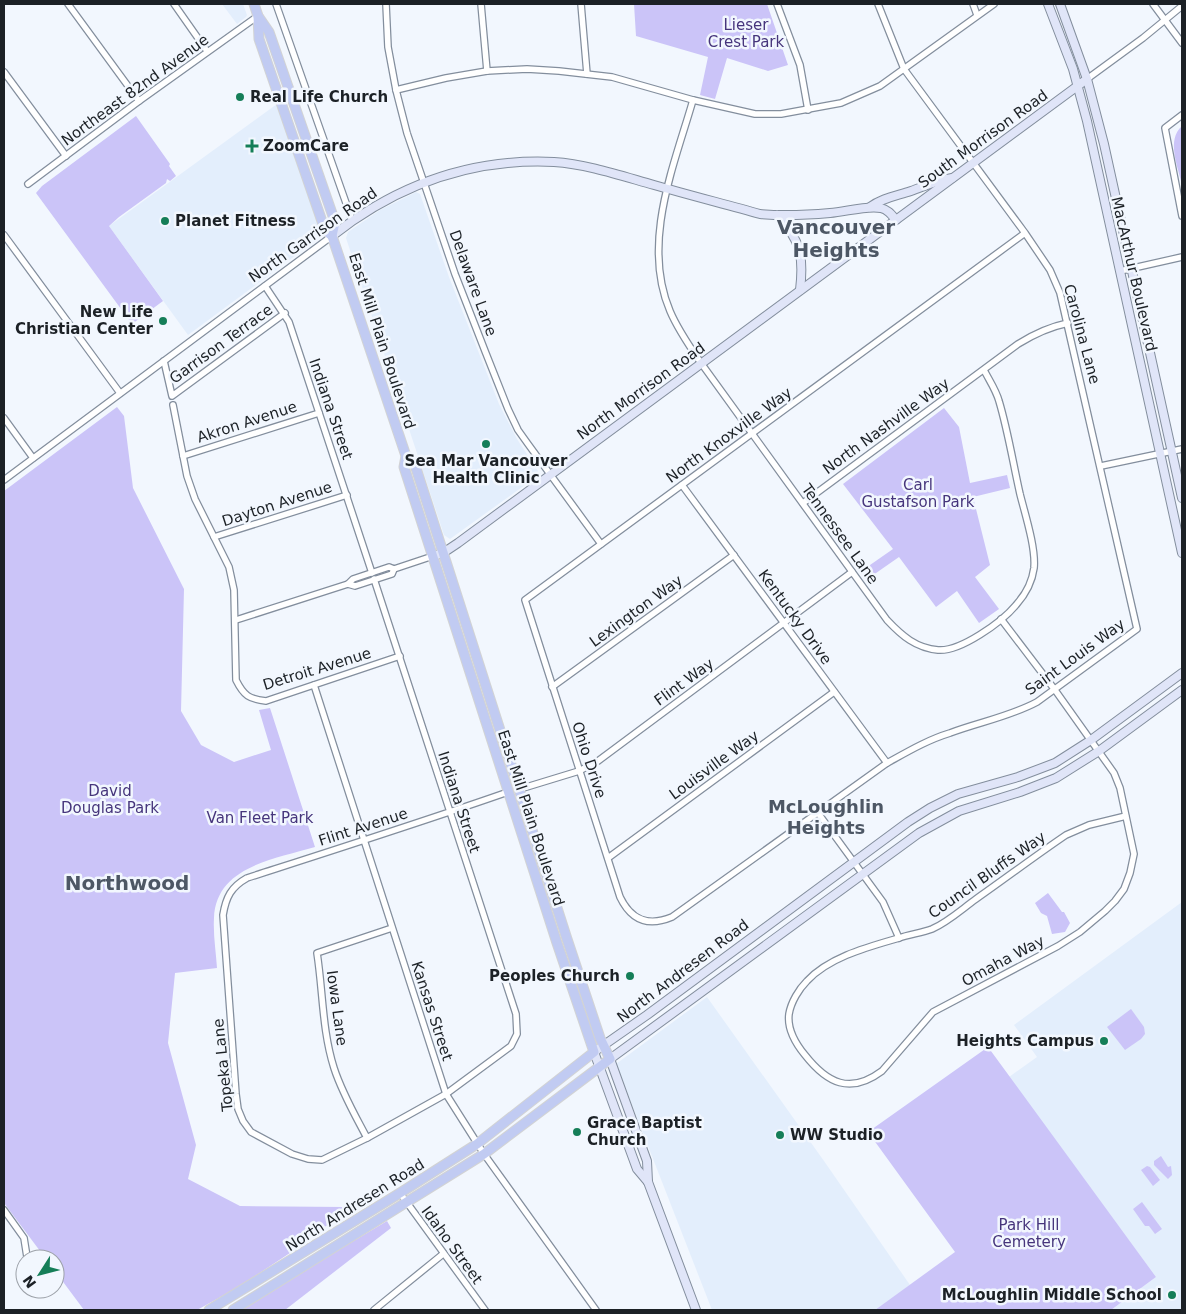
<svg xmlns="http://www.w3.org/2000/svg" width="1186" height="1314" viewBox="0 0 1186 1314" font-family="'DejaVu Sans',sans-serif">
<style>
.built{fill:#e3eefc}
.green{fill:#cbc4f8}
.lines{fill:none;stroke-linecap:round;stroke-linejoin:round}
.street-casing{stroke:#838e9d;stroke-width:8}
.secondary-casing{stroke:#838e9d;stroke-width:10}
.primary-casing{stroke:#d2d3d4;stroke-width:11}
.street{stroke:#fff;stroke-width:5.5}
.secondary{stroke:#e0e5f8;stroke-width:8}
.primary{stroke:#c1cbf2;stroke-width:9}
.poi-dot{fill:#157e58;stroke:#f2f7fe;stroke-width:2}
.labels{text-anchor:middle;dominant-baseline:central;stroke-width:5;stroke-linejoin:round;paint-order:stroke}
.park-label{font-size:15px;fill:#46357c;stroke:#f2f7fe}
.street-label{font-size:15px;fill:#1c2126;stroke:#f2f7fe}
.poi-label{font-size:15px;font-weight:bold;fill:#1c2126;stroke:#f2f7fe;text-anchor:start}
.quarter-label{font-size:18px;font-weight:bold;fill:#4d5765;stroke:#f2f7fe}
.district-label{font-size:20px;font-weight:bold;fill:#4d5765;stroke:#f2f7fe}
</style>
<rect width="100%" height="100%" fill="#f2f7fe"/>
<g class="built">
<path d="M222 4H243L247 15 246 17 237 24Z"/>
<path d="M277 104 321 233 319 238 188 335 109 226Z"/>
<path d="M416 192 420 194 449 277 499 404 517 439 538 471 536 477 450 539 444 535 346 238 348 232 380 210Z"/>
<path d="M1182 902V1310H1111L1156 1277 1009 1077 1037 1057 1014 1025Z"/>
<path d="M707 997 824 1161 910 1285 875 1310H712L616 1064Z"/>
</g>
<g class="green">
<path d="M634 4H767L788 65 768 71 727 58 715 99 700 95 708 57 636 36Z"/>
<path d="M136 116 170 164 169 166 176 176 170 181 167 179 166 183 119 217 109 226 163 301 132 324 36 193 42 186Z"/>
<path d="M1182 126V185C1178 166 1166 140 1182 126Z"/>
<path d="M117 407 124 416 133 488 184 589 181 711 201 745 234 762 271 750 259 710 270 708 315 847C275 859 216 866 214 918 213 935 216 952 217 968L175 973 168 1043 196 1145 188 1179 240 1206 344 1207 348 1212 304 1240 305 1243 237 1288 197 1310H84L55 1271V1259H46L4 1203V491Z"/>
<path d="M944 408 959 427 970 483 1007 475 1010 488 973 497 990 565 975 577 999 609 979 623 957 591 936 607 899 557 866 580 860 572 893 549 843 484Z"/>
<path d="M1048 893 1062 912H1064L1070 923 1065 932 1052 934 1047 916 1041 913 1035 903Z"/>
<path d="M1131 1009 1144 1027 1145 1034 1141 1039 1125 1050 1107 1027Z"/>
<path d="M988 1047 1156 1277 1111 1310H875L955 1252 868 1132Z"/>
<path d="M1161 1156 1168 1167 1171 1166 1172 1175 1168 1179 1154 1165V1161Z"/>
<path d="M1147 1166 1150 1167 1160 1180 1153 1186 1141 1170Z"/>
<path d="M1142 1202 1162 1229 1155 1234 1149 1226H1145L1133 1209Z"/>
<path d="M387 1221 391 1228 285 1310H238Z"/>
</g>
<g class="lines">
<g class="street-casing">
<g id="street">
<path d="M68 4 139 101"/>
<path d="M174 4 207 51"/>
<path d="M276 4 352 220"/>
<path d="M386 4 388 47 396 90 407 133 455 274 485 351 508 409 518 430 528 444 601 544"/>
<path d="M481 4 487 71"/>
<path d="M581 4 587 74"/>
<path d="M777 4 800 65 808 110"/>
<path d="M878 4 904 69 1025 233 1050 270 1060 293 1137 629 1037 702C1009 717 979 722 950 733 927 740 907 752 887 763L672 917C648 927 631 920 620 897L525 600 1025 233"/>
<path d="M973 4 977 15"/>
<path d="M1153 4 1182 43"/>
<path d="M4 72 66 156"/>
<path d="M1087 79 1143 38 1182 6"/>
<path d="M396 90 446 78 487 71 527 69 559 71 612 77 693 100 755 114H781L841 103 880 86 994 4"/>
<path d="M693 100C674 166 641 243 670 311 678 330 690 347 701 363L887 620C902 636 916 648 938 650 960 652 1002 622 1016 605 1025 595 1032 583 1034 568 1036 548 1025 514 1020 494 1013 463 1008 431 999 401 996 390 989 380 984 370"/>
<path d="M1182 115 1165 128 1182 216"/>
<path d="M28 184 139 101 258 16"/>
<path d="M4 235 120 393"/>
<path d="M1120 271 1182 257"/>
<path d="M265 286 289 322 372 573"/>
<path d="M164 361 172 396 285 313"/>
<path d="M173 405 187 476 195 499 229 567 234 590 236 680C244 696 249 699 266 701L400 656"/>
<path d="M4 418 33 458"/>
<path d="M183 456 319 413"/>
<path d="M1101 466 1182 449"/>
<path d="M4 480 332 236"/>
<path d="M682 485 887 763"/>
<path d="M803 503 1018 344C1034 334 1049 327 1068 323"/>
<path d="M214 537 347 495"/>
<path d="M374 579 516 1014 517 1034 511 1046 446 1094 367 1138 322 1160 308 1159 292 1154 251 1132 243 1121 238 1109 236 1094 223 915C226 897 231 887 247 878 334 850 422 822 508 792"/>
<path d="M348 584 353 579 389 567 394 569 433 556"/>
<path d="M1001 619 1055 690 1114 773 1120 788 1134 854 1130 873 1124 889 1115 901 1105 911 1080 932 1058 946 933 1012 882 1071C850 1095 827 1083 805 1055 796 1044 787 1029 789 1014 791 1002 799 989 807 981 829 957 868 947 899 938 910 934 922 933 932 929 948 922 962 909 976 899 1006 878 1035 856 1066 835L1089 825 1126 816"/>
<path d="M236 620 348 584 355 586 392 574 394 569"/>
<path d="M314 685 446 1094 484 1154 596 1310"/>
<path d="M552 687 734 555"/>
<path d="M520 789 579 771 598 761 852 572"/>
<path d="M818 813 883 902 899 938"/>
<path d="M608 858 834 692"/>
<path d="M367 1138C355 1115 342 1093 334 1068 322 1030 323 991 317 953L392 928"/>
<path d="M400 1193 485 1310"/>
<path d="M4 1210 24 1238 27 1257"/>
<path d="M374 1310 443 1254"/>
</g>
</g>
<g class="secondary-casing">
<g id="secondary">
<path d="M1048 4 1073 69 1087 121 1182 553"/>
<path d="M1060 4 1087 79 1104 144 1182 498"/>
<path d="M870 207C882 198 896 196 911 191 925 186 937 180 952 178"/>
<path d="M777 215C801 240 804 257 800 290"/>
<path d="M332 236C397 185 471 158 554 162 587 164 622 176 654 185 689 195 724 204 760 214 783 216 807 215 830 213 845 212 867 205 881 208 888 210 891 214 896 220"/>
<path d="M433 556 443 553 458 543 1087 79"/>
<path d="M648 1182 637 1169 594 1052 647 1015 908 822 930 808 958 794 1018 777 1055 763 1091 740 1182 673"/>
<path d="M696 1310 648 1182 647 1161 610 1059 919 833 959 811 1020 792 1056 778 1099 751 1182 690"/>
</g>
</g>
<g class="primary-casing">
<g id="primary">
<path d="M258 16 259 39 325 230 332 236"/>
<path d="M209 1310 400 1193 477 1144 594 1052 557 943 404 467 406 456 332 236 335 222 269 32 258 16 254 4"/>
<path d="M233 1310 484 1154 610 1059 600 1038 567 939 415 465 406 456"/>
</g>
</g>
<use href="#street" class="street"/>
<use href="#secondary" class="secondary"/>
<use href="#primary" class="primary"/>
</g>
<g class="poi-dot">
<circle cx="240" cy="97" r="5"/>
<path d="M249.5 138.5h5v5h5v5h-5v5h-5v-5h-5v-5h5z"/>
<circle cx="165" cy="221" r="5"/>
<circle cx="163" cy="321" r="5"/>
<circle cx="486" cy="444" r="5"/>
<circle cx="630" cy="976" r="5"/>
<circle cx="1104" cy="1041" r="5"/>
<circle cx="577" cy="1132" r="5"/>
<circle cx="780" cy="1135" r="5"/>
<circle cx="1172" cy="1295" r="5"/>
</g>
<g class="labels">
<g class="park-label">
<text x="746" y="25">Lieser<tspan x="746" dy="17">Crest Park</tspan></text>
<text x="918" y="485">Carl<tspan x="918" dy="17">Gustafson Park</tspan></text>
<text x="110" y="791">David<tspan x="110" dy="17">Douglas Park</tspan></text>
<text x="260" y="818">Van Fleet Park</text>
<text x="1029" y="1225">Park Hill<tspan x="1029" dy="17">Cemetery</tspan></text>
</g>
<g class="street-label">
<text transform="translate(135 90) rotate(-36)">Northeast 82nd Avenue</text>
<text transform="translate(983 139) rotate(-36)">South Morrison Road</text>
<text transform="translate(313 235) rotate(-35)">North Garrison Road</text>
<text transform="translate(1134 274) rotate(77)">MacArthur Boulevard</text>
<text transform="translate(473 283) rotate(70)">Delaware Lane</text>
<text transform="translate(1082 334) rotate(75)">Carolina Lane</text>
<text transform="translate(382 341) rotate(72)">East Mill Plain Boulevard</text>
<text transform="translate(221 344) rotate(-36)">Garrison Terrace</text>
<text transform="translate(641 391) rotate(-36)">North Morrison Road</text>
<text transform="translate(331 409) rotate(71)">Indiana Street</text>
<text transform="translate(247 422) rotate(-18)">Akron Avenue</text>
<text transform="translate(886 426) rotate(-36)">North Nashville Way</text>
<text transform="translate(729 435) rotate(-36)">North Knoxville Way</text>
<text transform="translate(277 504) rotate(-18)">Dayton Avenue</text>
<text transform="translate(840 534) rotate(54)">Tennessee Lane</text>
<text transform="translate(636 611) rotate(-36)">Lexington Way</text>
<text transform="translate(795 617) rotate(54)">Kentucky Drive</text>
<text transform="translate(1075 657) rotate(-36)">Saint Louis Way</text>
<text transform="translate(317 669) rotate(-17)">Detroit Avenue</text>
<text transform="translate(684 682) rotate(-36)">Flint Way</text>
<text transform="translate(589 760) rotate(72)">Ohio Drive</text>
<text transform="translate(714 765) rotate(-36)">Louisville Way</text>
<text transform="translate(459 802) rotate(72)">Indiana Street</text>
<text transform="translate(531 818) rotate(72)">East Mill Plain Boulevard</text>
<text transform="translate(363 827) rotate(-18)">Flint Avenue</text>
<text transform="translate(987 875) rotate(-35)">Council Bluffs Way</text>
<text transform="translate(1003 961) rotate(-28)">Omaha Way</text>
<text transform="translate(683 971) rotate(-37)">North Andresen Road</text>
<text transform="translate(337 1008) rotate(82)">Iowa Lane</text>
<text transform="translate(432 1011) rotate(72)">Kansas Street</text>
<text transform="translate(223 1065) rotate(-96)">Topeka Lane</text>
<text transform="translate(355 1205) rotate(-32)">North Andresen Road</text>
<text transform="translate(452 1245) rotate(54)">Idaho Street</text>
</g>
<g class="poi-label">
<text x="250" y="97">Real Life Church</text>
<text x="263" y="146">ZoomCare</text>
<text x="175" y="221">Planet Fitness</text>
<text x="153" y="312" text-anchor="end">New Life<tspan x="153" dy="17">Christian Center</tspan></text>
<text x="486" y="461" text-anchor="middle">Sea Mar Vancouver<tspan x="486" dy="17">Health Clinic</tspan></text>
<text x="620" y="976" text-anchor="end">Peoples Church</text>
<text x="1094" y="1041" text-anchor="end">Heights Campus</text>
<text x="587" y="1123">Grace Baptist<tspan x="587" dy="17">Church</tspan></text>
<text x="790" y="1135">WW Studio</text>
<text x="1162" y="1295" text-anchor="end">McLoughlin Middle School</text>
</g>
<g class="quarter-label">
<text x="826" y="806">McLoughlin<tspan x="826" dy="21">Heights</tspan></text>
</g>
<g class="district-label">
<text x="836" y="227">Vancouver<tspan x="836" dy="23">Heights</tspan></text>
<text x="127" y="883">Northwood</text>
</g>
</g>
<rect width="1186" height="1314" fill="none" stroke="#1c2126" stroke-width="10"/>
<g transform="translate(40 1274) rotate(234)"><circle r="24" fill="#f2f7fe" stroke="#9ca1a8"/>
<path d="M0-4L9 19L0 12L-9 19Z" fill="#157e58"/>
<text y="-8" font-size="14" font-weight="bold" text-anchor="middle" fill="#1c2126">N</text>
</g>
</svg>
